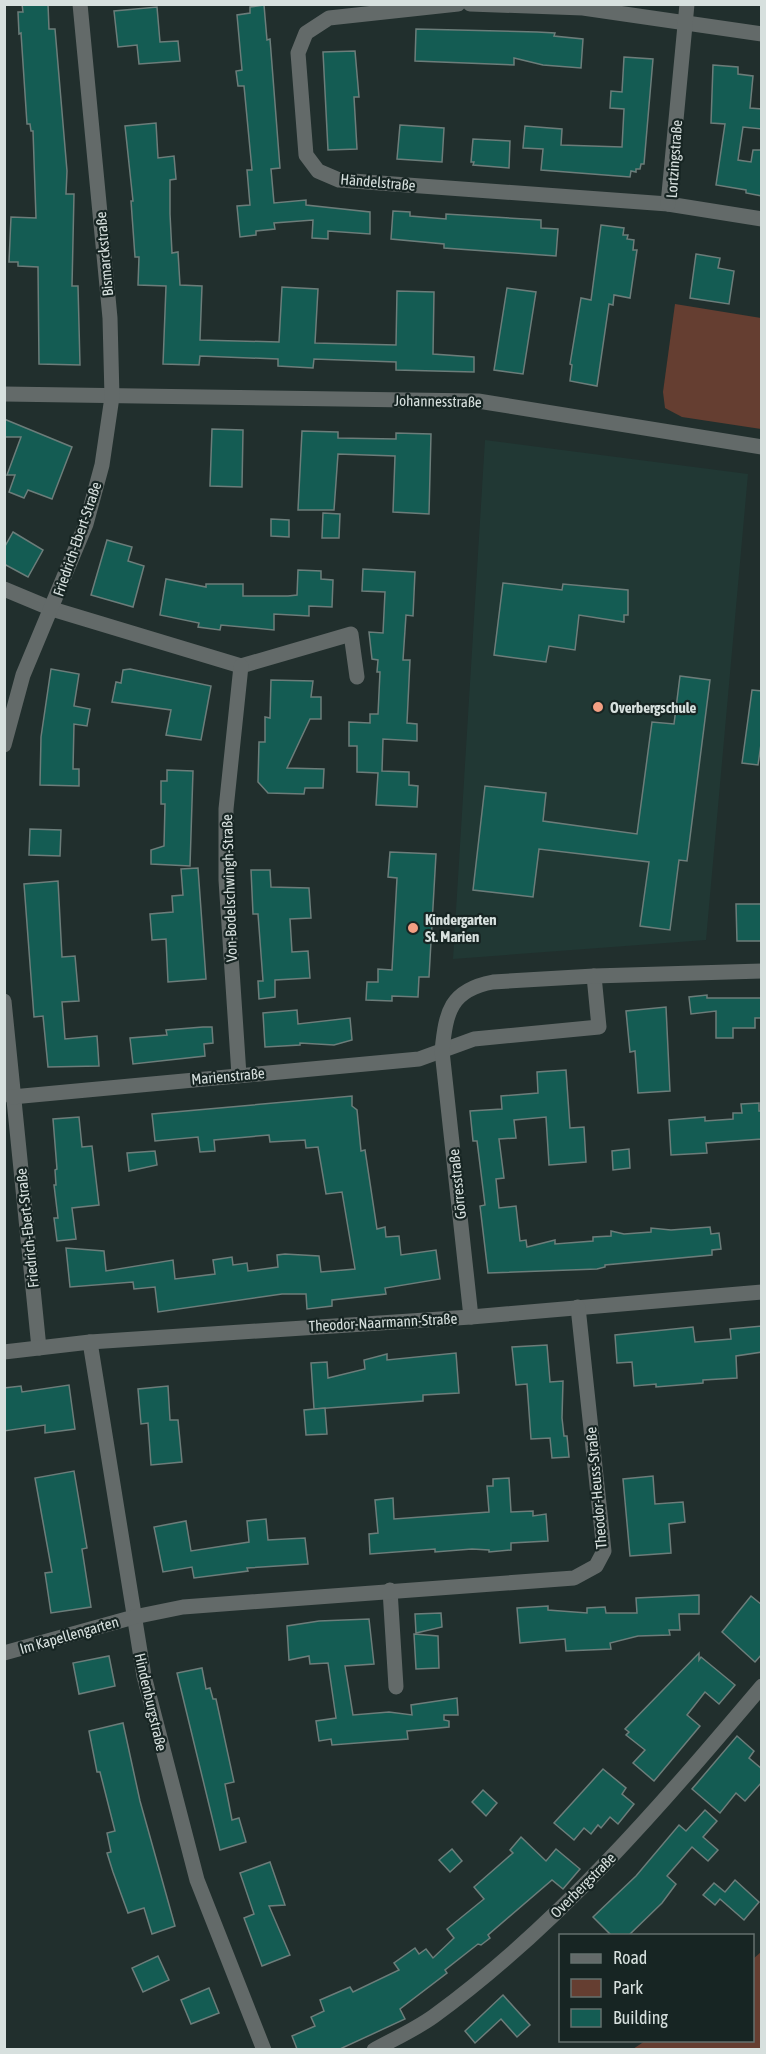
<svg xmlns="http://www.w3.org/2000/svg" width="766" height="2054" viewBox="0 0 766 2054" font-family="'Asap Condensed',sans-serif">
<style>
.built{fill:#213834}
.green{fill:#653e31}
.building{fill:#145c53;stroke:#6c7d7a;stroke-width:1.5}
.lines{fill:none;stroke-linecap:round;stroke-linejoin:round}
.street{stroke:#636a69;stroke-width:15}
.poi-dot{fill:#f39f83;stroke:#172523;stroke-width:2}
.labels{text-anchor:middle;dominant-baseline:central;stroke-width:4.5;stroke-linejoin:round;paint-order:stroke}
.street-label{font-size:15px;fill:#d7e0de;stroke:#172523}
.poi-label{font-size:15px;font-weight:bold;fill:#d7e0de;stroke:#172523;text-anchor:start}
</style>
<rect width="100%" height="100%" fill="#212f2d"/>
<path class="built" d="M485 440 748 474 706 940 453 959Z"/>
<g class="green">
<path d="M675 304 761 318V429L682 417 665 408 663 392Z"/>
<path d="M761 1952V2049H633L645 2041 752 2040 753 1959Z"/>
</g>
<g class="building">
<path d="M22 4H48L49 29H55L67 171 66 194H74L72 286H78L80 365 39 364 38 267 18 266V262H9L11 217 36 218 33 131H31L30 124H27L21 33 19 34 18 12H23Z"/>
<path d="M264 5 267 40 270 39 280 168 271 169 274 203 306 200V205L370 212V234L328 231V239L312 238 313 220 274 223 275 229 256 231V235L240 237 237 206 250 205 247 170H252L244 86H238L236 71 242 70 237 15 250 13V7Z"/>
<path d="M157 7 160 42 178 41 180 61 139 64 137 45 118 47 114 11Z"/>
<path d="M416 29 537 32 555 33 554 36 583 39 581 68 543 65 514 58V65L415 61Z"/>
<path d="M355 51 359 97H354L357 149 328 150 323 52Z"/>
<path d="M624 57 653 59 644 164H641L640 169H636V172L631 171 630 177 541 170 543 149 523 148 525 126 562 129 561 145 622 147 624 109 610 108 611 91 622 92Z"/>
<path d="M713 65 738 67V74L753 76 750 108 762 109V129L743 127 738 160 751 162 753 150H762V196L746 193V190L716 185 725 124 711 123Z"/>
<path d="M156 123 158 158 174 156 176 179 170 180V214L172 253 178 252 180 285 202 286 200 340 279 342 282 287 318 289 315 343 396 345 397 291 434 292 433 354 474 357V372L396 370V362L314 359 313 368 278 366V359L200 356 199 365 163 364 166 286 138 285 139 257H135L131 201H133L125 126Z"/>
<path d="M400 125 444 128 442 162 397 159Z"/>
<path d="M473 139 510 141 509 168 473 165 474 162H471Z"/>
<path d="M393 211 410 212V216L446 219V214L541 220V228L558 229 556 256 444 248V244L391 239Z"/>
<path d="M601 225 624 228 623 235H628L627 239 634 240 633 250H637L630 298 614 295 613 305 609 304 597 386 570 381 572 365 570 364 581 298 591 300Z"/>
<path d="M696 254 720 258 718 268 734 271 729 304 690 298Z"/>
<path d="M507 288 536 292 523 374 494 370Z"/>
<path d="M4 419 72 447 52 499 28 490 24 498 9 492 15 475H7L21 437H4Z"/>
<path d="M212 429 243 430 242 487 210 486Z"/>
<path d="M302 431 338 432V438L396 439V433L431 434 429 514 393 512 395 456 338 454 334 510H298Z"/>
<path d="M323 513 340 514 339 538H322Z"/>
<path d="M271 519 289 520V537L271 536Z"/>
<path d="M13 532 43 550 28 577 4 564V548Z"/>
<path d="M107 540 132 547 128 561 144 566 133 607 91 595Z"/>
<path d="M363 569 415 572 413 616 406 615 403 660H410L407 723 417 724V741L383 739 382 771 409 772V785L418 786 417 807 376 805 378 773 357 772V746H349V722L370 723V714H378L380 672H377L378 660 372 659 369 632 383 633 385 592 362 591Z"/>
<path d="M298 570 321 571V579L333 580 332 607 309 606V616L274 614V630L221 625 220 630 198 627 199 623 160 615 166 579 206 587V584H243V596H288L297 595Z"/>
<path d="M503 583 562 590 563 584 628 590V615H624V622L579 615 575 650 549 646 546 662 494 655Z"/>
<path d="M51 669 79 674 74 706 90 709 87 726 74 724 73 769H79V786L40 785 41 737Z"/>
<path d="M130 669 211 686 201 740 166 735 171 710 112 702 116 682 121 683 123 670Z"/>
<path d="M680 676 710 680 687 861 679 860 670 930 640 926 649 862 539 849 533 897 473 890 485 786 546 793 543 821 637 834 652 722 674 724Z"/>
<path d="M271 680 313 681 311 697H321V719H310L287 768 324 769 323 788H305L304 794 268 793 258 782 259 742H265V717L270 718Z"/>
<path d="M752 690 762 691V737L758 765 742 763Z"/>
<path d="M167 770 193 771 190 866 151 864V850L164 846 165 804H161V781H167Z"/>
<path d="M30 829 61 830 60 856 29 855Z"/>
<path d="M390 852 436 854 429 977H419L418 997 392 996V1001L366 1000 367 982H378V969L392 970 397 878 388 877Z"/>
<path d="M198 868 206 979 168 982 166 939 152 940 150 914 173 912 172 896 183 895 181 869Z"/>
<path d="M251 870H270L271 887 309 888 311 918 290 919 292 952 308 951 310 978 275 980V997L259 999 258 981H263L258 914H253Z"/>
<path d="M58 881 62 957 75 956 79 1001 62 1002 65 1039 97 1036 99 1066 48 1067 43 1016 34 1017 24 884Z"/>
<path d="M736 904H762V941H737Z"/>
<path d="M707 995V998H762V1018H755V1028H733V1038H716V1011L691 1014 689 997Z"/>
<path d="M666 1007 670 1091 638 1093 635 1051 630 1052 626 1011Z"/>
<path d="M297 1010 298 1024 350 1018 352 1040 334 1045 300 1043V1045L265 1047 263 1013Z"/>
<path d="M203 1027H212L213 1043 204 1044 205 1056 133 1064 130 1038 167 1035 166 1030Z"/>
<path d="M566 1070 570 1128 584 1127 586 1162 549 1165 546 1117 514 1120 516 1138 499 1139 504 1178 496 1179 499 1208 516 1206 520 1241 526 1240 527 1247 555 1240V1244L593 1241V1237L611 1236V1231L624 1234 651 1232V1228L671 1230 710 1227 711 1234 719 1233 721 1249 712 1250V1255L605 1265V1267L597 1269 488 1273 480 1206 485 1205 477 1141H473L470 1111 502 1109 501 1096 538 1093 537 1072Z"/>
<path d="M352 1096V1106L357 1110 361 1151 365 1150 377 1229 385 1227 386 1237 399 1236 401 1255 436 1250 440 1279 385 1288 386 1294 332 1300V1306L307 1309 306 1294H282L158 1312 155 1287 134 1289 133 1282 70 1287 66 1248 104 1251 106 1271 173 1260 175 1279 215 1274 213 1260 232 1257 233 1265 247 1263 248 1271 278 1267 277 1255 285 1254 319 1256 321 1272 355 1269 342 1192 326 1194 318 1147 306 1148 305 1140 270 1142 269 1135 214 1140 215 1151 200 1152 198 1137 155 1141 152 1114Z"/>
<path d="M759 1103V1111H762V1139L706 1143 707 1153 671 1155 669 1120 705 1117V1121L733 1119V1113H742L741 1104Z"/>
<path d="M79 1117 82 1147 92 1146 99 1205 72 1208 76 1239 57 1241 54 1218H58L54 1185H56L55 1170 57 1169 53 1119Z"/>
<path d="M629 1149 630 1168 613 1170 612 1151Z"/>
<path d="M155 1151 157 1165 129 1171 127 1153Z"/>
<path d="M762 1326V1352L736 1356 737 1378 703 1380V1383L656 1387V1384L634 1386 632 1362 617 1363 615 1335 693 1327 695 1342 731 1339 730 1329Z"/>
<path d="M547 1345 550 1382 563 1381 562 1418 564 1436H567L569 1457 552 1458 550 1438 531 1439 527 1384 516 1385 512 1347Z"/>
<path d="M456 1353 459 1393 423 1395V1401L314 1409 311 1363 327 1362 328 1378 365 1369 364 1360 387 1354V1360Z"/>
<path d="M69 1385 75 1429 45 1433V1425L4 1431V1388L21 1386 22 1392Z"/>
<path d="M168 1386 170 1420H178L182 1462 151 1465 148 1423 141 1424 138 1389Z"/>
<path d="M325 1408 327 1434 306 1435 304 1410Z"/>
<path d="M74 1471 87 1548 82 1549 91 1607 51 1613 45 1573 52 1572 35 1478Z"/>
<path d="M653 1476 655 1504 683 1502 685 1522 669 1524 671 1553 630 1556 623 1479Z"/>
<path d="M509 1478 511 1512 533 1511V1516L546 1514 548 1541 511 1543V1550L489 1552V1550L472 1549 435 1552V1549L370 1554 369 1534 378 1533 375 1500 393 1498 394 1519 489 1512 487 1486H493V1479Z"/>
<path d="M266 1519 268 1540 305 1538 308 1564 247 1568 248 1571 194 1578 192 1567 163 1572 154 1527 186 1521 191 1551 249 1542 247 1521Z"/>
<path d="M699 1595V1614H679L680 1630H669L670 1635 638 1636 610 1643 611 1649 566 1651 565 1639 520 1643 517 1608 548 1606V1610L587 1613V1608L605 1607 606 1613H637L636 1598Z"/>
<path d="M751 1596 762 1605V1654L755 1662 722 1632Z"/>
<path d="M441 1613 442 1627 416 1633 415 1614Z"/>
<path d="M369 1619 374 1664 345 1666 353 1715 389 1712 412 1715 411 1705 457 1698 458 1715H444V1720L449 1721V1727L407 1731 408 1739 332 1745 331 1739 319 1741 316 1721 336 1718 328 1663 310 1664 309 1656 289 1660 287 1626 319 1621Z"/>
<path d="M414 1634 438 1636 439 1668 416 1669Z"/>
<path d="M699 1653V1660L701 1657 735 1685 719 1704 705 1692 687 1715 700 1726 654 1781 633 1763 645 1750 626 1735 629 1732 625 1729Z"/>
<path d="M109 1656 115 1686 79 1694 73 1663Z"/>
<path d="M202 1668 206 1689 210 1688 213 1699H216L234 1782 225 1784 232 1820 239 1818 246 1842 220 1850 177 1673Z"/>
<path d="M123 1723 140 1801 175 1926 152 1934 144 1908 128 1913 113 1872 107 1853 111 1852 107 1833 115 1831 100 1772H97L89 1731Z"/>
<path d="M737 1736 754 1751 749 1758 762 1769V1782L745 1801 736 1793 720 1813 692 1789Z"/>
<path d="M603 1769 626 1788 622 1794 634 1804 618 1824 610 1817 601 1828 598 1825 591 1834 584 1828 574 1840 554 1823Z"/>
<path d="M483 1790 497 1803 486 1816 472 1802Z"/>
<path d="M705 1810 717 1821 703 1837 718 1850 708 1861 692 1847 667 1876 676 1884 662 1903 629 1935H611L593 1917 636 1876 679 1825 686 1831Z"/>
<path d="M521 1837 546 1861 556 1849 580 1869 563 1889 552 1880 488 1935 490 1938 481 1945 478 1944 445 1970 447 1973 400 2009 405 2019 340 2049H297L292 2036 315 2026 311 2017 324 2011 320 2000 350 1987 353 1992 399 1970 394 1963 415 1948 419 1954 426 1949 433 1958 454 1938 447 1929 484 1899 474 1887 513 1853 510 1850Z"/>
<path d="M452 1849 462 1861 450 1872 439 1860Z"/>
<path d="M270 1862 285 1905 269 1906 290 1955 262 1966 244 1918 254 1914 240 1873Z"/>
<path d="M735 1880 759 1902 744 1920 720 1899 715 1905 703 1895 714 1883 725 1892Z"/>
<path d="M158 1956 169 1980 143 1992 132 1968Z"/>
<path d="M209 1988 219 2013 191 2024 181 2000Z"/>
<path d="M503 1995 530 2025 517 2037 501 2019 475 2043 465 2031Z"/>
</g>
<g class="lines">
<g class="street">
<path d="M458 4 329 18 306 33 298 53 306 155 318 171 339 180 668 204 762 219"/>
<path d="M470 4 583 8 762 34"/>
<path d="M668 204 687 4"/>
<path d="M4 394 478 401 762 447"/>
<path d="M4 589 52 609 241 666 351 634 357 677"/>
<path d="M4 745 23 675 86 524 102 465 112 397 110 318 80 4"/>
<path d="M4 1001 39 1348"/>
<path d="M239 1075 226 880V809L241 666"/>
<path d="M12 1097 419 1059 474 1039 599 1027 594 976"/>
<path d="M471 1317 442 1051C446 1012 450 990 493 982L594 976 762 971"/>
<path d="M90 1342 144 1676 197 1880 264 2050"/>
<path d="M4 1352 90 1342 471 1317 762 1292"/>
<path d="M390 1590 396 1687"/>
<path d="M4 1653 134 1617 183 1607 574 1578 596 1566 604 1551 578 1307"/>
<path d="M374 2050C394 2039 416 2029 434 2016 560 1924 662 1804 762 1686"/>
</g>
</g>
<g class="poi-dot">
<circle cx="598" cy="707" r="6"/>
<circle cx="413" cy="928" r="6"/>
</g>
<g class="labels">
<g class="street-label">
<text transform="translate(674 159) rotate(-86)">Lortzingstraße</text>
<text transform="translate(378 182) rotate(5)">Händelstraße</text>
<text transform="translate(104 254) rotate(-95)">Bismarckstraße</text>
<text transform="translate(438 401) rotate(1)">Johannesstraße</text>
<text transform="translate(77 539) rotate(-71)">Friedrich-Ebert-Straße</text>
<text transform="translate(229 888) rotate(-92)">Von-Bodelschwingh-Straße</text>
<text transform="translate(228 1076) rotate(-5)">Marienstraße</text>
<text transform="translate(457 1184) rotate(-96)">Görresstraße</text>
<text transform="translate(27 1228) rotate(-96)">Friedrich-Ebert-Straße</text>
<text transform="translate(383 1322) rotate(-3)">Theodor-Naarmann-Straße</text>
<text transform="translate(596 1488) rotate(-95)">Theodor-Heuss-Straße</text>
<text transform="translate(69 1635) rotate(-16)">Im Kapellengarten</text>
<text transform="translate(151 1702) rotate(77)">Hindenburgstraße</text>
<text transform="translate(583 1885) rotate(-45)">Overbergstraße</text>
</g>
<g class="poi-label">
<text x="610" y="707">Overbergschule</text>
<text x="425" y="919">Kindergarten<tspan x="425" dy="17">St. Marien</tspan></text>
</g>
</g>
<rect width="766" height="2054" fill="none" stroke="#d7e0de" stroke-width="12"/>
<rect x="559" y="1934" width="195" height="108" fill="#172523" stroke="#64706e" stroke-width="1.5"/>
<rect x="571" y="1954" width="30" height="9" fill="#636a69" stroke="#64706e" stroke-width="1.5"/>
<text x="613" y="1964" font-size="18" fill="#d7e0de">Road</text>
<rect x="571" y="1979" width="30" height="18" fill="#653e31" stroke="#64706e" stroke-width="1.5"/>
<text x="613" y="1994" font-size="18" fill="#d7e0de">Park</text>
<rect x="571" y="2009" width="30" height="18" fill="#145c53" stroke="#64706e" stroke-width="1.5"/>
<text x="613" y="2024" font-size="18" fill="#d7e0de">Building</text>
</svg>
